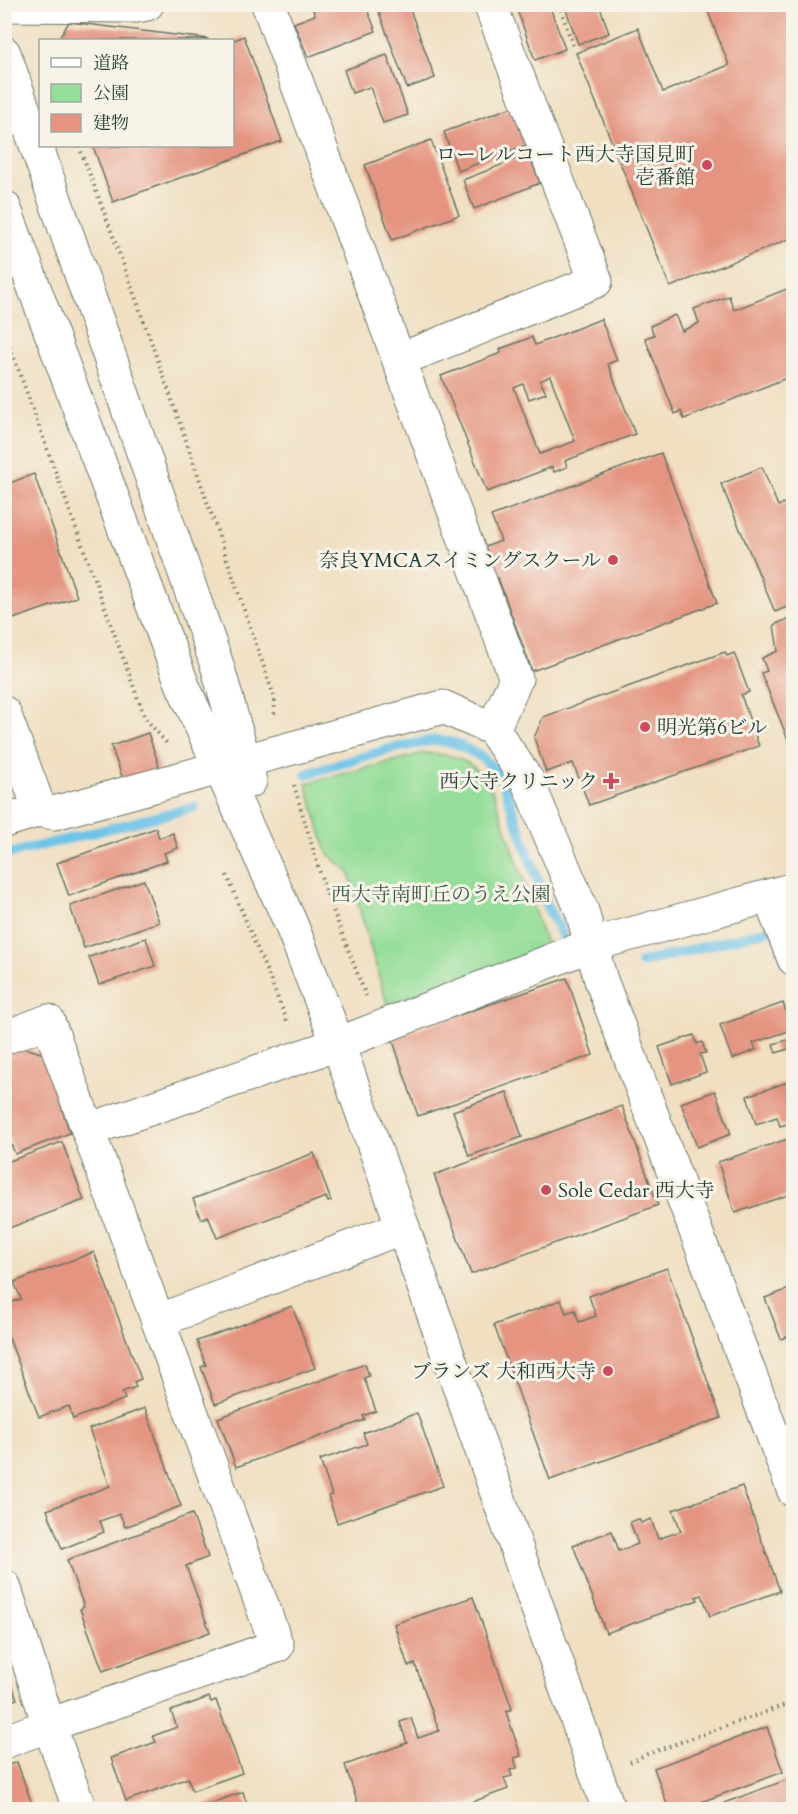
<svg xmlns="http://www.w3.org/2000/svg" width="798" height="1814" viewBox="0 0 798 1814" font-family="Cardo,'Noto Serif JP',serif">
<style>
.green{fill:#95de99;stroke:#5a8e66;stroke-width:1.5}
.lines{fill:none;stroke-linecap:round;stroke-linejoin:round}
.stream{stroke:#6cc4e9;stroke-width:10}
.building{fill:#e49480;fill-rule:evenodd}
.minor-casing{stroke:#687665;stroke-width:35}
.path{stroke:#687665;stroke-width:4;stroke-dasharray:1.5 4.5;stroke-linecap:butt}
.minor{stroke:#fff;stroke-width:33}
.poi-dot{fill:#d1495b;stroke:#f7f3e8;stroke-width:2}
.labels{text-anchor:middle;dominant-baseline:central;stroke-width:6;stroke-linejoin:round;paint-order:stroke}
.poi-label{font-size:20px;fill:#1f3d34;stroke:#f7f3e8;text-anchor:end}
.park-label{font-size:20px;fill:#375d48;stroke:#f7f3e8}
</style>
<rect width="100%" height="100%" fill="#f7f3e8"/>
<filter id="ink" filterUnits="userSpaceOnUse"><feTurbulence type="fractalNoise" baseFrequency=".0167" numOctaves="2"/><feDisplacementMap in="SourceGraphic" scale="12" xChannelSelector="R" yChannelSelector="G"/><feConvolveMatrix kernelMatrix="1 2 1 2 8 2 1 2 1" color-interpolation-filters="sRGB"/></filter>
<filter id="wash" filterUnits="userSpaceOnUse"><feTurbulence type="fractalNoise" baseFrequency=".008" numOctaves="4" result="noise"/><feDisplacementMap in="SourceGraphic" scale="24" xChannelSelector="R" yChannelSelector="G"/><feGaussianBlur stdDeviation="1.35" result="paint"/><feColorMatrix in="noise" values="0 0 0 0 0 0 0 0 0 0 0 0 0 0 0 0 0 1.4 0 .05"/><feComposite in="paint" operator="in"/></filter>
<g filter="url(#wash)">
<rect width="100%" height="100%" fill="#f0dfc1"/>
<path class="green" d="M425 753C459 754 477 762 493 792L547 947 387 1005 349 872 327 853 306 783Z"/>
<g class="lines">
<g class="stream">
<path d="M306 774 389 749 435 740 455 743 482 757 501 777 548 909 563 936"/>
<path d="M4 855 195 807"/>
<path d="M641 963 772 929"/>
</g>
</g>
<g id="blocks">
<g class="building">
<path d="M311 4H365L376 31 308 57 294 23 315 15Z"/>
<path d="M376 4H408L435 78 407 88Z"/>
<path d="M515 4H549L565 49 535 60Z"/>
<path d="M564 4H599L609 33 578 44Z"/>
<path d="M705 4H784L794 27V237L670 287 576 53 638 28 663 92 729 65Z"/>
<path d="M69 22 208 39V40H58Z"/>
<path d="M244 36 282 141 113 202 93 146H232V41Z"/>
<path d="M387 55 408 115 383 123 370 87 352 93 344 70Z"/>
<path d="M512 107 526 145 458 171 444 132Z"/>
<path d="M431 140 459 215 392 240 365 165Z"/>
<path d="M529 154 540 183 474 209 463 180Z"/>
<path d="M794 286V375L684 419 681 411 675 414 645 338 654 335 650 326 675 315 682 331 699 323 694 309 729 296 734 310Z"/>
<path d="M601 319 617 360 608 364 635 434 565 461 567 467 554 472 552 467 487 492 441 376 501 353 500 349 532 337 535 345ZM550 376 575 441 540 454 514 388 523 384 529 399 546 393 540 381Z"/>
<path d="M661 453 717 603 532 671 498 578 492 580 480 549 501 541 491 516Z"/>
<path d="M762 467 778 506 794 499V604L775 612 721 484Z"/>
<path d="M34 474 77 597 13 619 4 593V485Z"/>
<path d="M794 616V752H793L761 673 767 671 762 658 778 651 774 625Z"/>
<path d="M725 652 727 656 734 653 749 692 741 695 759 746 589 805 573 763 546 772 534 738 543 717Z"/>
<path d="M148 733 160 769 124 782 111 746Z"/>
<path d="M156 828 159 838 173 833 178 848 164 853 167 861 69 896 57 863Z"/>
<path d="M144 880 159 922 84 948 70 906Z"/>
<path d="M146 938 155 966 99 985 89 957Z"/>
<path d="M567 978 593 1055 418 1116 392 1038Z"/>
<path d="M783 1003 792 1030 753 1043 756 1050 732 1059 720 1025Z"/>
<path d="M694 1035 697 1044 702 1042 706 1053 700 1054 706 1072 672 1084 659 1047Z"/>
<path d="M794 1038V1047L776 1053 773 1044Z"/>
<path d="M22 1047 44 1054 70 1133 15 1154 4 1126V1052Z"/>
<path d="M794 1080V1122L780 1126 777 1117 756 1124 747 1096Z"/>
<path d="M715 1091 731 1134 697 1147 681 1103Z"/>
<path d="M507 1092 522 1137 469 1156 453 1111Z"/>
<path d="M622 1106 658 1205 471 1274 434 1175Z"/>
<path d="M794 1137V1193L735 1213 718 1162Z"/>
<path d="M62 1142 84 1200 4 1230V1163Z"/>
<path d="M314 1153 331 1201 328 1202 326 1197 217 1238 208 1216 201 1219 193 1199Z"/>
<path d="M94 1252 141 1379 134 1382 136 1387 122 1392 125 1399 73 1419 69 1406 39 1417 4 1325V1305L21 1299 14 1282Z"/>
<path d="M667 1268 721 1418 550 1480 494 1325 561 1300 566 1313 575 1310 579 1322 596 1316 589 1296Z"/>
<path d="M794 1287V1334L781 1339 765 1298Z"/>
<path d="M292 1306 315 1368 215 1404 201 1367 206 1365 197 1341Z"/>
<path d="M365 1364 369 1376 364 1378 376 1411 363 1416 365 1420 236 1467 218 1418Z"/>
<path d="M145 1408 181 1506 125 1527 120 1514 100 1521 104 1532 62 1549 47 1510 110 1486 89 1429Z"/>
<path d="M417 1413 443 1486 337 1523 328 1496 332 1495 320 1460 367 1444 363 1433Z"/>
<path d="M742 1486 780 1591 710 1616 702 1595 696 1597 698 1600 606 1633 573 1545 612 1531 619 1551 638 1544 630 1522 639 1519 641 1523 651 1519 658 1539 681 1531 673 1510Z"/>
<path d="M192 1514 208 1557 186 1566 210 1632 103 1671 80 1609 84 1607 67 1560Z"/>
<path d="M473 1597 512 1709 506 1712 521 1756 514 1758 517 1768 510 1770 512 1776 504 1778 508 1789 450 1810H360L345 1765 407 1743 400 1722 411 1718 418 1738 439 1731 415 1664 408 1666 394 1624Z"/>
<path d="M4 1664 17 1699 4 1703Z"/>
<path d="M209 1697 211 1702 216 1700 242 1773 192 1791 188 1778 126 1801 111 1758 156 1742 153 1736 177 1727 171 1711Z"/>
<path d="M767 1727 783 1772 679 1810H669L654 1768Z"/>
<path d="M17 1762 34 1810H4V1767Z"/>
<path d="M794 1777V1810H727L724 1803Z"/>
<path d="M243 1792 249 1810H195L194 1809Z"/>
</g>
</g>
</g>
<g filter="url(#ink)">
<use href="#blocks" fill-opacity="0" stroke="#687665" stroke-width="1.5"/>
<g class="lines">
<g class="minor-casing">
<g id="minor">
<path d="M268 4 516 679 493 729"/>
<path d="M4 5 136 6 147 4"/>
<path d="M4 53 217 665 250 781"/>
<path d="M4 207 183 686 291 924 338 1044 609 1810"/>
<path d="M399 360 596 281 490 4"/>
<path d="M4 713 40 810"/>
<path d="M4 821 40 810 54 813 443 707 493 729 527 780 582 911 591 945 794 889"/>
<path d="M769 896 794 959"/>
<path d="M4 1038 48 1021 88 1130 338 1044 591 945 601 980 794 1491"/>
<path d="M158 1321 403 1227"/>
<path d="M4 1586 49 1725 80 1810"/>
<path d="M4 1742 49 1725 277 1646 88 1130"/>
</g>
</g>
<g class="path">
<path d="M559 4 573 46"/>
<path d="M79 146C149 328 211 514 275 699L274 717"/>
<path d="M4 330 145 718 169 746"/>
<path d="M294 785 325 889 366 996"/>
<path d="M227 875 288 1023"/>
<path d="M630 1762 647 1754 794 1702"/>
</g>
<use href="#minor" class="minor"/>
</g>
</g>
<g class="poi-dot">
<circle cx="707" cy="165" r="6"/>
<circle cx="613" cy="560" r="6"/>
<circle cx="645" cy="727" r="6"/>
<path d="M608 772h6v6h6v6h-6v6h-6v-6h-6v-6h6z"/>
<circle cx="546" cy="1190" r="6"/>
<circle cx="608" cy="1371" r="6"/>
</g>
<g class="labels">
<g class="poi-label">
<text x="695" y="154">ローレルコート西大寺国見町<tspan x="695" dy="23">壱番館</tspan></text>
<text x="601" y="560">奈良YMCAスイミングスクール</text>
<text x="657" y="727" text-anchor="start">明光第6ビル</text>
<text x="598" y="781">西大寺クリニック</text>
<text x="558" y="1190" text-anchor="start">Sole Cedar 西大寺</text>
<text x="596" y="1371">ブランズ 大和西大寺</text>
</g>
<g class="park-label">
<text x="441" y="894">西大寺南町丘のうえ公園</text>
</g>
</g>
<rect width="798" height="1814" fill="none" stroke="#f7f3e8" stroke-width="24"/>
<rect x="39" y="39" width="195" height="108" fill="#f7f3e8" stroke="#a1aaa0" stroke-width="1.5"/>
<rect x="51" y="58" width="30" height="9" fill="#ffffff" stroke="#a1aaa0" stroke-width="1.5"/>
<text x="93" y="69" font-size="18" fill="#1f3d34">道路</text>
<rect x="51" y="84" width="30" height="18" fill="#95de99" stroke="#a1aaa0" stroke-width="1.5"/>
<text x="93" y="99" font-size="18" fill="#1f3d34">公園</text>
<rect x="51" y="114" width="30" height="18" fill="#e49480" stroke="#a1aaa0" stroke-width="1.5"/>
<text x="93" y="129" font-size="18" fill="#1f3d34">建物</text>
</svg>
